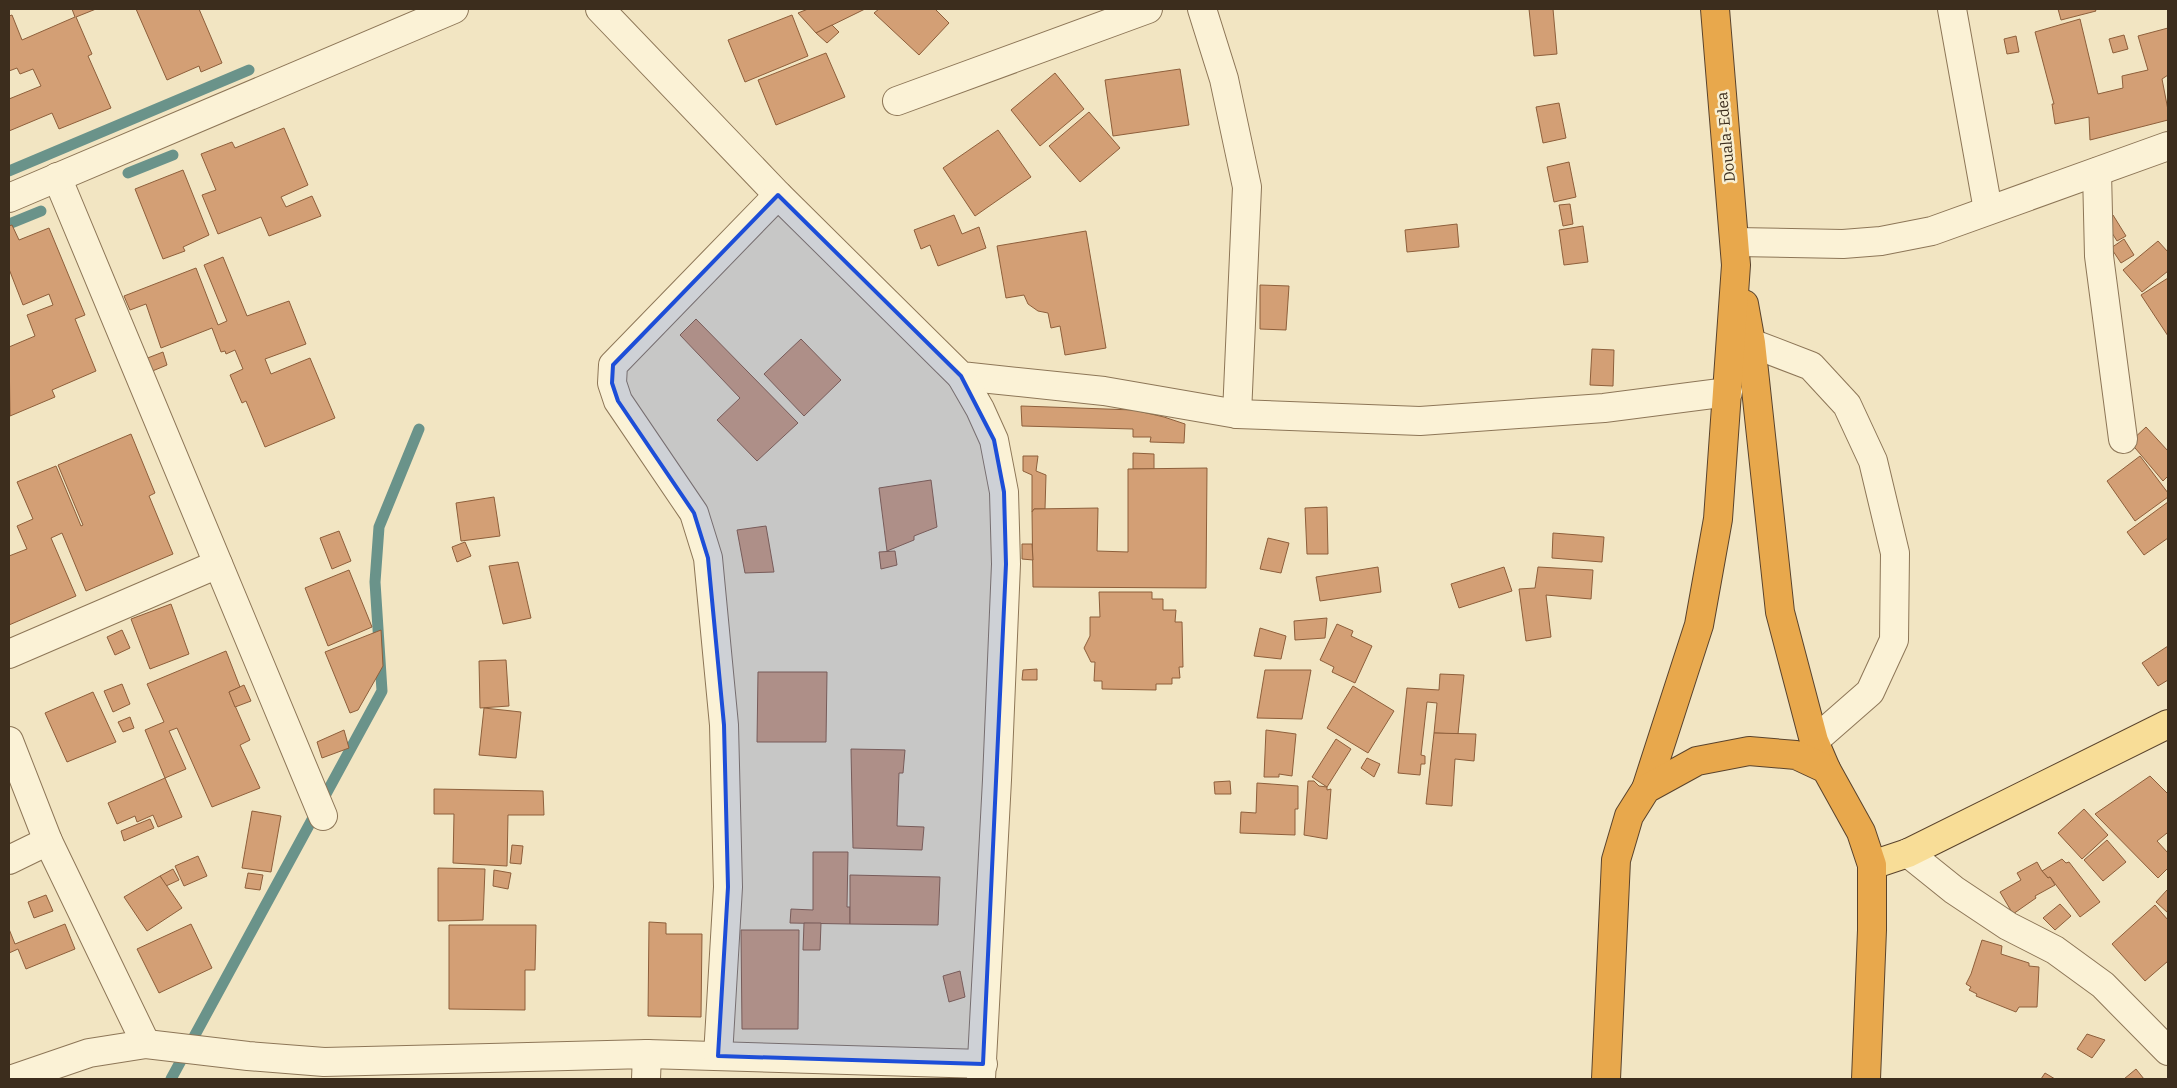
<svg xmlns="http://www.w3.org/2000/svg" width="2177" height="1088" viewBox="0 0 2177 1088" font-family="Bitter,serif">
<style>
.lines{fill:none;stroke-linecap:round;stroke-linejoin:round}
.stream{stroke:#6a938a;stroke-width:11}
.building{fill:#d39f75;stroke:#8e5f3b}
.minor-casing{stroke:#8d7657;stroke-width:30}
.major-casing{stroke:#5a432c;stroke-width:30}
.highway-casing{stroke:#5a432c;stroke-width:30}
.minor{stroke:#fbf2d6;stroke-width:28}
.major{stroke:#f8dd97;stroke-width:28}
.highway{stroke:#e8a84c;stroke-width:28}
.marked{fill:#1d4ed8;fill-opacity:0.2;stroke:#1d4ed8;stroke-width:4;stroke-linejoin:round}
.labels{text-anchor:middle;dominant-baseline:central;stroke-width:5;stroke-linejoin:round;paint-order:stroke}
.street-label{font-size:15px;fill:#3c2d1d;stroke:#f8efd2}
</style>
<rect width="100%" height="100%" fill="#f2e5c2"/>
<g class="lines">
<g class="stream">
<path d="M9 171 249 70"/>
<path d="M128 173 173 155"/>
<path d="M9 224 41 211"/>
<path d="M171 1079 382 691 375 582 379 527 419 429"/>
</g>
</g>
<g class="building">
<path d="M72 9H96L76 17 92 54 88 56 111 108 59 129 52 113 9 131V99L41 86 33 69 20 74 17 68 9 71V16L12 15 22 40 75 17Z"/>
<path d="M136 9H199L222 63 201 72 199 66 167 80Z"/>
<path d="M808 9H865L816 33 798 13Z"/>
<path d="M879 9H935L949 23 919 55 874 13Z"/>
<path d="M1529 9H1553L1557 54 1534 56Z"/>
<path d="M2058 9H2095L2096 11 2061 20Z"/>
<path d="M792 15 808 56 745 82 728 40Z"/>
<path d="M2080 19 2098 94 2123 88 2122 76 2148 70 2138 36 2168 28V75L2162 79 2168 110V120L2090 140 2089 117 2055 124 2052 104H2054L2035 32Z"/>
<path d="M832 25 839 32 827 43 816 33Z"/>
<path d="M2124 35 2128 49 2113 53 2109 39Z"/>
<path d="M2016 36 2019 52 2007 54 2004 39Z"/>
<path d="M826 53 845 97 776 125 758 80Z"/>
<path d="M1180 69 1189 125 1113 136 1105 80Z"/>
<path d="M1055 73 1084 109 1040 146 1011 110Z"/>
<path d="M1559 103 1566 138 1543 143 1536 107Z"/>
<path d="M1089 112 1120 148 1080 182 1049 146Z"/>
<path d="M284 128 308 185 281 197 286 207 312 196 321 216 269 236 261 217 218 234 202 195 216 190 201 154 232 142 235 148Z"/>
<path d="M998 130 1031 177 975 216 943 168Z"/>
<path d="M1569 162 1576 197 1554 202 1547 167Z"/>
<path d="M183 170 209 235 183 247 185 251 163 259 135 189Z"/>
<path d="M1570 204 1573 224 1563 226 1559 205Z"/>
<path d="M954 215 962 234 979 227 986 248 938 266 930 245 921 249 914 230Z"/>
<path d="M2113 215 2126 236 2117 241 2104 220Z"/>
<path d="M1457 224 1459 247 1407 252 1405 230Z"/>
<path d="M12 225 19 240 49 228 85 315 75 319 96 371 52 390 55 397 10 416 9 347 35 336 27 315 53 305 49 294 23 305 9 269V226Z"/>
<path d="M1583 226 1588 262 1564 265 1559 230Z"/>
<path d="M1086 231 1106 348 1065 355 1060 326 1051 328 1048 313 1038 311 1028 304 1024 295 1006 298 997 246Z"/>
<path d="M2124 239 2134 255 2121 263 2111 248Z"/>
<path d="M2158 241 2168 252V271L2142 292 2123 270Z"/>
<path d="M223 257 247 316 289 301 306 344 265 359 271 374 310 358 335 418 265 447 246 401 242 403 230 375 243 369 235 350 226 354 225 351 221 352 212 328 161 348 146 304 130 310 124 296 196 268 218 325 227 321 204 265Z"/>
<path d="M2168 278V336L2141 295Z"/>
<path d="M1260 285 1289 286 1286 330 1260 329Z"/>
<path d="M696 319 798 423 757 461 717 420 740 398 680 335Z"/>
<path d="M801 339 841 380 804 416 764 374Z"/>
<path d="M1592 349 1614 350 1613 386 1590 385Z"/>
<path d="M163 352 167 365 150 372 145 359Z"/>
<path d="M1021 406 1134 410 1164 417 1185 424 1184 443 1150 442 1151 437H1133V429L1022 426Z"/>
<path d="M2146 427 2168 451V476L2163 481 2130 442Z"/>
<path d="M131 434 155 493 149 496 173 554 86 591 62 533 51 538 76 596 9 625V556L27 549 17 526 33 519 17 482 56 466 81 526 83 525 58 465Z"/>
<path d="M1133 453 1154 454V469H1133Z"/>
<path d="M1023 456H1038L1036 471 1046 475 1045 509H1034L1032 512V475L1023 471Z"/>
<path d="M2140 456 2168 493V497L2135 521 2107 481Z"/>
<path d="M1207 468 1206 588 1033 587 1032 512 1034 509 1098 508 1097 551 1128 552V469Z"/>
<path d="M931 480 937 527 914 536V540L887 551 879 488Z"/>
<path d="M494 497 500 536 461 541 456 503Z"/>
<path d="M2168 502V538L2144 555 2127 532Z"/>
<path d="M1327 507 1328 554H1307L1305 508Z"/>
<path d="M766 526 774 572 745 573 737 530Z"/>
<path d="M339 531 351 561 332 569 320 538Z"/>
<path d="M1553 533 1604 537 1602 562 1552 558Z"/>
<path d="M1268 538 1289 543 1281 573 1260 569Z"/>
<path d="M465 542 471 556 457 562 452 547Z"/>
<path d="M1022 544H1032L1033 560 1022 559Z"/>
<path d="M895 551 897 565 881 569 879 552Z"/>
<path d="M518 562 531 618 503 624 489 566Z"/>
<path d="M1378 567 1381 592 1320 601 1316 577Z"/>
<path d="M1504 567 1512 591 1459 608 1451 584Z"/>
<path d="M1538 567 1593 570 1591 599 1546 595 1551 637 1526 641 1519 589 1535 588Z"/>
<path d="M349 570 372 627 328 646 305 588Z"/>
<path d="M1099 592H1152V599H1163V610H1176L1175 622H1182L1183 667H1179L1180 678H1172V684H1156V690L1102 689V681H1094L1095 662H1091L1084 648 1090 636V617H1100Z"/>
<path d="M171 604 189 654 150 669 131 619Z"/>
<path d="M1327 618 1325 638 1295 640 1294 621Z"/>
<path d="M1337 624 1353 631 1351 636 1372 646 1355 683 1332 672 1334 667 1320 660Z"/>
<path d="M1260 628 1286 636 1281 659 1254 656Z"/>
<path d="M122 630 130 648 115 655 107 637Z"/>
<path d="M381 630 383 666 358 710 350 713 325 652Z"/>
<path d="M2168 646V680L2158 686 2142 663Z"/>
<path d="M226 651 240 687 229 692 250 740 240 745 260 788 212 807 177 728 169 731 186 769 165 778 145 730 164 722 147 684Z"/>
<path d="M506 660 509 706 480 708 479 661Z"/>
<path d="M1037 669V680H1022L1023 670Z"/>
<path d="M1265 670H1311L1302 719 1257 718Z"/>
<path d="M758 672H827L826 742H757Z"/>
<path d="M1440 674 1464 675 1458 734 1434 733 1437 703 1427 702 1421 755 1425 756V764H1421L1420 775 1398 773 1407 688 1439 690Z"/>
<path d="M122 684 130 704 113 712 104 691Z"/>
<path d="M244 685 251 701 235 707 229 692Z"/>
<path d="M1353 686 1394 711 1368 753 1327 728Z"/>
<path d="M93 692 116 742 67 762 45 713Z"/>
<path d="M484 708 521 712 516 758 479 755Z"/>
<path d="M130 717 134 728 123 732 118 722Z"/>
<path d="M344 730 349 748 322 758 317 742Z"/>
<path d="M1266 730 1296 734 1292 776 1279 774V777H1264Z"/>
<path d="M1434 733 1476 734 1474 761 1455 759 1452 806 1426 804Z"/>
<path d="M1336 739 1351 749 1327 787 1312 777Z"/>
<path d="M851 749 905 750 903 773H899L897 826 924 827 922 850 853 848Z"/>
<path d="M1367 758 1380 764 1374 777 1361 768Z"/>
<path d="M2150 776 2168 794V835L2167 833 2157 841 2168 853V868L2158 878 2095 814Z"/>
<path d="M165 778 182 817 158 827 153 815 137 822 135 816 117 824 108 803Z"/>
<path d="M1230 781 1231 794H1215L1214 782Z"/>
<path d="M1308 781H1314L1319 786 1327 787V790L1331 789 1327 839 1304 835Z"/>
<path d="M1257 783 1298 786V809H1295V835L1240 833 1241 812 1256 813Z"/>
<path d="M434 789 543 791 544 815H508L507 866 453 863 454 814H434Z"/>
<path d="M2084 809 2108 835 2082 859 2058 833Z"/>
<path d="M252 811 281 816 271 872 242 868Z"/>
<path d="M150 819 154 828 124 841 121 831Z"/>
<path d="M2107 840 2126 862 2103 881 2084 860Z"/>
<path d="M512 845 523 846 521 864 510 863Z"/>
<path d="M813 852H848L847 907H850V924L790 923 791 909 813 910Z"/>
<path d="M198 856 207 876 184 886 175 866Z"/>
<path d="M2062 859 2066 863 2069 862 2100 902 2080 917 2050 877 2048 878 2042 871Z"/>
<path d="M2037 862 2042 871 2048 878 2050 877 2055 885 2035 896 2036 898 2013 914 2000 892 2021 880 2017 873Z"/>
<path d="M438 868 485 869 483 920 438 921Z"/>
<path d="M173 869 179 880 166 886 160 876Z"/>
<path d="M494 870 511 873 508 889 493 886Z"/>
<path d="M248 873 263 875 260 890 245 888Z"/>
<path d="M850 875 940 877 938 925 850 924Z"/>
<path d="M160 876 182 908 147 931 124 897Z"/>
<path d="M2167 890 2168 892V913L2156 902Z"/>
<path d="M46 895 53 911 34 918 28 902Z"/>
<path d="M2060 904 2071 916 2055 930 2043 918Z"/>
<path d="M2155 905 2168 920V961L2145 981 2112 944Z"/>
<path d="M649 922 666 923V934H702L701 1017 648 1016Z"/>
<path d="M804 923H821L820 950H803Z"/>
<path d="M65 924 75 949 26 969 18 949 9 953V929L15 944Z"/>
<path d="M191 924 212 968 159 993 137 949Z"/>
<path d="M449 925H536L535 970H525V1010L449 1009Z"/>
<path d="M741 930H799L798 1029H742Z"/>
<path d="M1982 940 2002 946 2001 954 2029 963V966L2039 967 2037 1007H2019L2016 1012 1976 996 1977 994 1969 990 1971 987 1966 984 1971 974Z"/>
<path d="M960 971 965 997 949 1002 943 976Z"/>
<path d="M2087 1034 2105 1040 2092 1058 2077 1049Z"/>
<path d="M2136 1069 2144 1079H2124Z"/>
<path d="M2045 1073 2055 1079H2041Z"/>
</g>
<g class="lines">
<g class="minor-casing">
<g id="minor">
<path d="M600 9 778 195 961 376 1104 391 1237 414 1420 421 1604 408 1728 392"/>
<path d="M1202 9 1224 79 1247 187 1237 414"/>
<path d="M1952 9 1988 210"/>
<path d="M897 101 1148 9"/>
<path d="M2097 172 2099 256 2123 439"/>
<path d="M57 177 323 816"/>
<path d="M9 198 454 9"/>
<path d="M1736 242 1843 244 1881 241 1932 231 2168 146"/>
<path d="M1751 343 1811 366 1847 405 1873 461 1895 553 1894 640 1870 692 1814 741"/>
<path d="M961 376 980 409 994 440 1004 492 1006 564 997 780 981 1079"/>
<path d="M9 654 218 564"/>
<path d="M9 741 48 841 146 1044"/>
<path d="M1908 853 1954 890 2008 926 2055 950 2103 985 2168 1051"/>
<path d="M9 860 48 841"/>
<path d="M647 1054 983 1064"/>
<path d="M718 1056 728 887 724 725 708 558 694 513 618 401 612 383 613 365 778 195"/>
<path d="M13 1079 89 1053 146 1044 248 1056 324 1062 647 1054 646 1079"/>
</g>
</g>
<g class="major-casing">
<path id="major" d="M1872 865 1908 853 2168 724"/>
</g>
<g class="highway-casing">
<g id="highway">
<path d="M1744 304 1751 343 1780 612 1814 741 1826 769"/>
<path d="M1646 789 1699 625 1718 519 1736 265 1715 9"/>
<path d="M1606 1079 1616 860 1629 816 1646 789 1697 761 1749 751 1796 755 1826 769 1861 832 1872 865V930L1866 1079"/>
</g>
</g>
<use href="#minor" class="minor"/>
<use href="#major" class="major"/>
<use href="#highway" class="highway"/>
</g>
<path class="marked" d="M778 195 961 376 994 440 1004 492 1006 564 983 1064 718 1056 728 887 724 725 708 558 694 513 618 401 612 383 613 365Z"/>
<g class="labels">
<g class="street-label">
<text transform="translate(1726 137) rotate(-95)">Douala-Edea</text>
</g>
</g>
<rect width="2177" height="1088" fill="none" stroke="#3c2d1d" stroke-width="20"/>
</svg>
